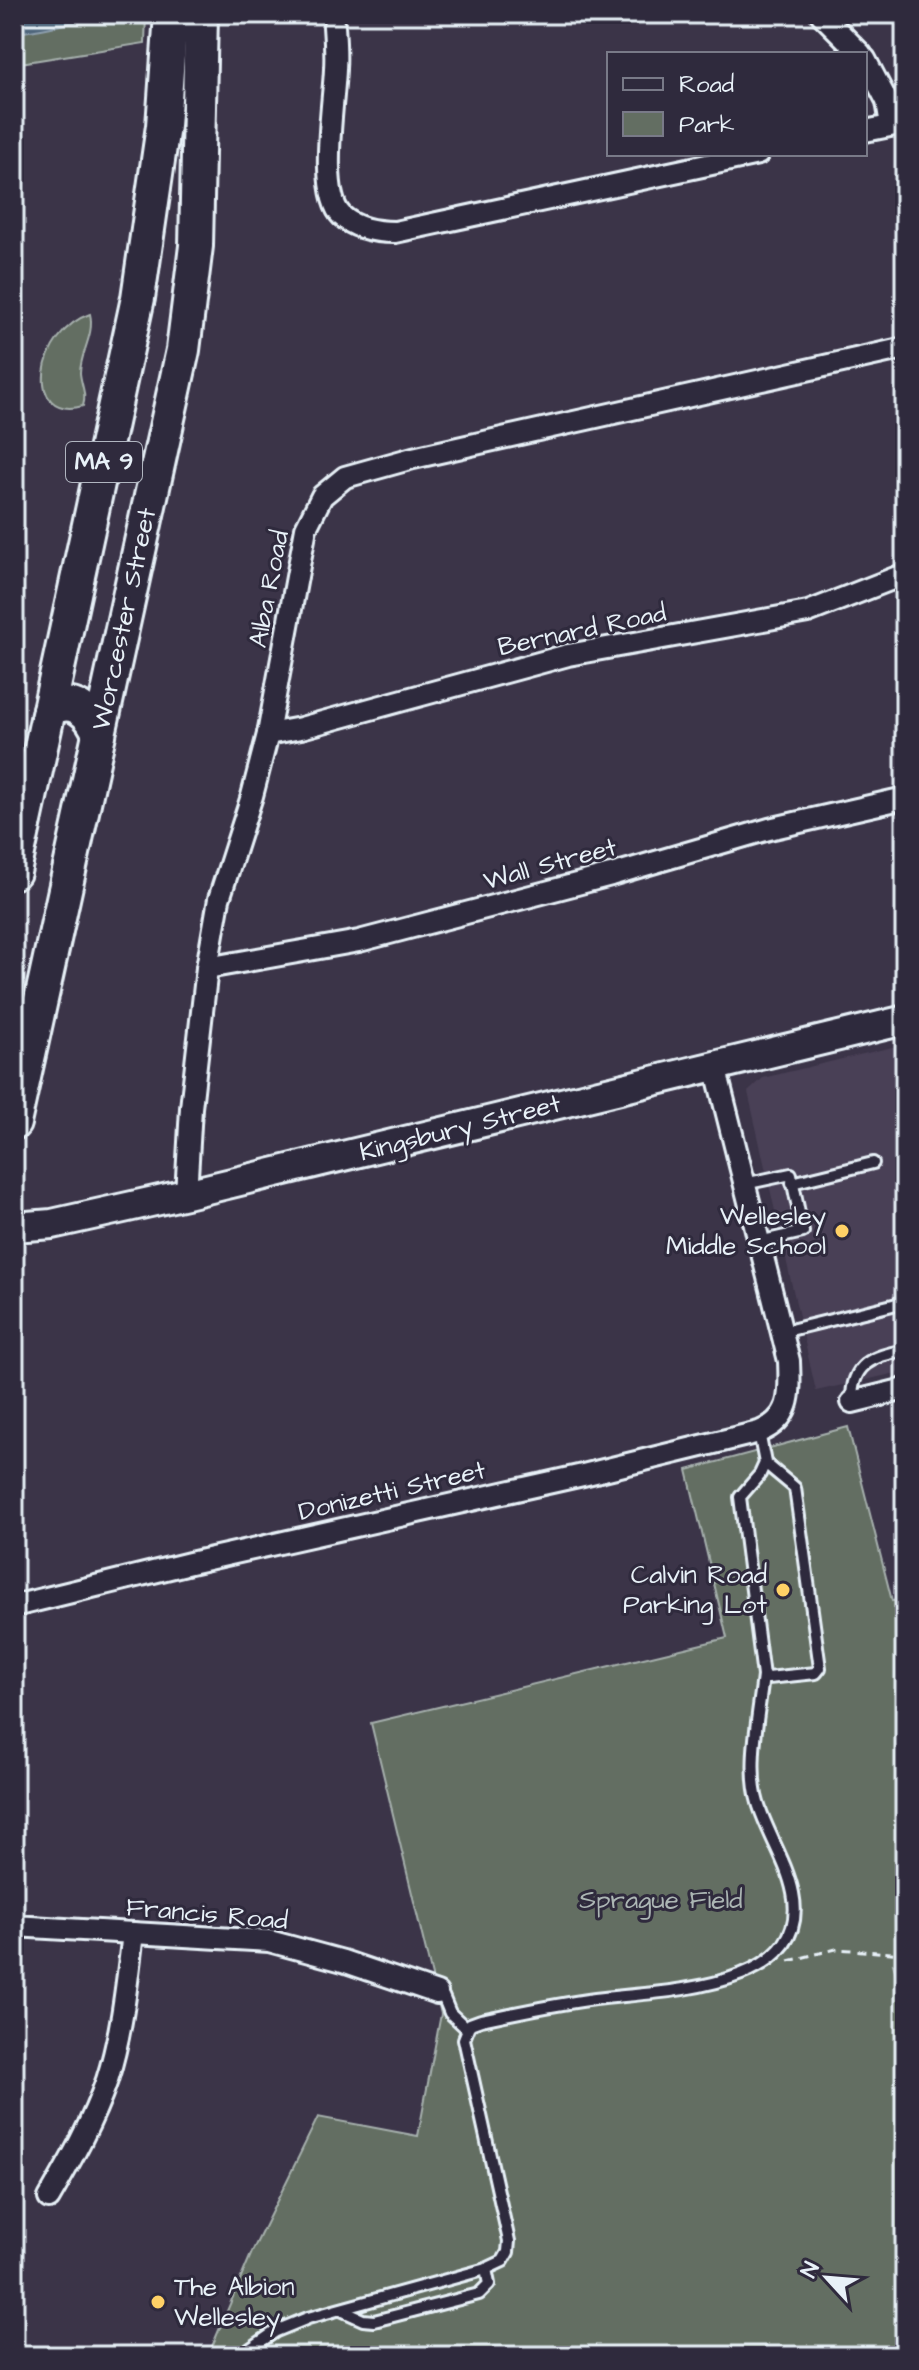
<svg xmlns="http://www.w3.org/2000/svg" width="919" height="2370" viewBox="0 0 919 2370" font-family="'Architects Daughter',sans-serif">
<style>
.built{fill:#4a4056}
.green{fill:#636e62;stroke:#a6b0ad;stroke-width:2}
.water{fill:#50667b;stroke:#8d9ead;stroke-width:2}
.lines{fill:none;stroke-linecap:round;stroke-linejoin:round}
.service-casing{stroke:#e8f1f8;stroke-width:16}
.minor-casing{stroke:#e8f1f8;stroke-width:26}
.secondary-casing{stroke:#e8f1f8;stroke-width:34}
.trunk-casing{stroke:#e8f1f8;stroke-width:38}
.path{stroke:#e8f1f8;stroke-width:3;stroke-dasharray:8 6;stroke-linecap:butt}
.service{stroke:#2f2a3d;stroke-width:10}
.minor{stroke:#2f2a3d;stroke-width:20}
.secondary{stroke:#2f2a3d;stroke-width:28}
.trunk{stroke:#2f2a3d;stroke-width:32}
.poi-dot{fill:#ffd166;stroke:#2f2a3d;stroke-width:3}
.labels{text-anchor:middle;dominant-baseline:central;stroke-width:6;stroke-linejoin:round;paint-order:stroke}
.shield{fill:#2f2a3d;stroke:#b0b5c0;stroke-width:2}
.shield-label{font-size:24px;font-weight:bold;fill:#e8f1f8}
.street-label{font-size:26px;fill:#e8f1f8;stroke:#2f2a3d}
.poi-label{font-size:26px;fill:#e8f1f8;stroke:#2f2a3d;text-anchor:end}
.park-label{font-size:26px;fill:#acb6b4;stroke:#2f2a3d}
</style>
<rect width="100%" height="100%" fill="#3b3448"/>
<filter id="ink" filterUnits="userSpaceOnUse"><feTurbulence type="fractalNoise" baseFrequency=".0125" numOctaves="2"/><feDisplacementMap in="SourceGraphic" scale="16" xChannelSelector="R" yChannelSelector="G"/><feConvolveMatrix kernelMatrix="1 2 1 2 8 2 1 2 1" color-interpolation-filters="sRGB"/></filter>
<g filter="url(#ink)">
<path class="built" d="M905 1044V1371L816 1391 748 1092 763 1078Z"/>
<g class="green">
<path d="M14 14H146L145 43 14 64Z"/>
<path d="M90 314C95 335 80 353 80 373 81 385 87 394 83 406 23 422 37 332 90 314Z"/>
<path d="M848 1427 892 1601 905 1599V1963L893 1964 905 2003V2356H208L252 2252 318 2117 418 2136 441 2014 371 1723 727 1638 687 1470Z"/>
</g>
<path class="water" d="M14 14H130V21C91 12 53 30 14 33Z"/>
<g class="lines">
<g class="service-casing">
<g id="service">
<path d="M792 1183 873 1163"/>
<path d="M744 1184 791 1174 803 1232 759 1242"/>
<path d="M782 1332 905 1302"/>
<path d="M852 1402C851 1363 872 1357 905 1350"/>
<path d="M759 1432 765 1463 795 1488 820 1668 816 1673 768 1678 763 1676 740 1497 760 1474 765 1463"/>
<path d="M437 1993 443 1996 450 2013 466 2028"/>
<path d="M341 2310 363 2320 374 2321 479 2294 489 2284 486 2269"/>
<path d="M240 2356 276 2331 308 2318 486 2269 503 2261 508 2252 509 2241 464 2039 470 2024 481 2020C519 2012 556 2004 595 1999 655 1991 813 1992 793 1893 787 1862 767 1833 758 1803 747 1767 759 1713 763 1676"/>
</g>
</g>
<g class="minor-casing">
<g id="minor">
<path d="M821 14 861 54"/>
<path d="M334 26C335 40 336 55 335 69 334 102 318 193 342 216 356 229 377 232 395 232L758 154"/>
<path d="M865 59 887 101 891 125"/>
<path d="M865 131 905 123"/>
<path d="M268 734 301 728 568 655 808 612 905 574"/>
<path d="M207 968 359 941 611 875 769 829 905 798"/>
<path d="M186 1194 191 1108 207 968 219 899 252 796 268 734 306 528 322 496 345 477 413 458 905 348"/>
<path d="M852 1402 905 1389"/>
<path d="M14 1606 190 1563 583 1475 759 1432C793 1418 790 1392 789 1361L715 1066"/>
<path d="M14 1926 269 1941 343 1961 437 1993"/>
<path d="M49 2198C71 2160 93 2121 107 2080 122 2033 127 1982 133 1933"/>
</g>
</g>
<g class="secondary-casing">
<path id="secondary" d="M14 1227 52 1224 186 1194 905 1020"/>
</g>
<g class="trunk-casing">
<g id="trunk">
<path d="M49 710C72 695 90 712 99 734"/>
<path d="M14 872 138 298 163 126 171 14"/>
<path d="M14 1123 183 350 196 246 201 14"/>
</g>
</g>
<path class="path" d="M789 1961 836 1949 905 1954"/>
<use href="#service" class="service"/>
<use href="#minor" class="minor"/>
<use href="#secondary" class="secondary"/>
<use href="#trunk" class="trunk"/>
</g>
</g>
<g class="poi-dot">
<circle cx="842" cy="1231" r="8"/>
<circle cx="783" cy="1590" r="8"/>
<circle cx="158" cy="2302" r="8"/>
</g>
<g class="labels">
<rect class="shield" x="66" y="442" width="76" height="40" rx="6"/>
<g class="shield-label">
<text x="104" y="462">MA 9</text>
</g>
<g class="street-label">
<text transform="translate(269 589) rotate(-79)">Alba Road</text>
<text transform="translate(124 619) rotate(-78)">Worcester Street</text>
<text transform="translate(582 630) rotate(-12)">Bernard Road</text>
<text transform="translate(550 864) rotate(-15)">Wall Street</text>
<text transform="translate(460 1128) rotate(-14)">Kingsbury Street</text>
<text transform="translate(392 1491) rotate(-13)">Donizetti Street</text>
<text transform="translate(207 1914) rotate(5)">Francis Road</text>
</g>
<g class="poi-label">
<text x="826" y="1216">Wellesley<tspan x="826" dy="30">Middle School</tspan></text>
<text x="767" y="1575">Calvin Road<tspan x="767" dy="30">Parking Lot</tspan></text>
<text x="174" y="2287" text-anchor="start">The Albion<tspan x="174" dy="30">Wellesley</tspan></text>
</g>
<g class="park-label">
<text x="661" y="1900">Sprague Field</text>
</g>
</g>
<rect width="919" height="2370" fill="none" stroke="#2f2a3d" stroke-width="48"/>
<rect x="24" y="24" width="871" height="2322" fill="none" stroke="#e8f1f8" stroke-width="3" filter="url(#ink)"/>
<rect x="607" y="52" width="260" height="104" fill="#2f2a3d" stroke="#797a88" stroke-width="2"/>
<rect x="623" y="78" width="40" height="12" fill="#2f2a3d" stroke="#797a88" stroke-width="2"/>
<text x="679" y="92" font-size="24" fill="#e8f1f8">Road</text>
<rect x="623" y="112" width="40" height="24" fill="#636e62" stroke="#797a88" stroke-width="2"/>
<text x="679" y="132" font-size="24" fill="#e8f1f8">Park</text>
<g transform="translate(827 2278) rotate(296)" stroke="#2f2a3d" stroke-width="6" paint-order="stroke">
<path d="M0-6L14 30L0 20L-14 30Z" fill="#e8f1f8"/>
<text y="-12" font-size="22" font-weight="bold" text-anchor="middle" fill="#e8f1f8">N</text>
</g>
</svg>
